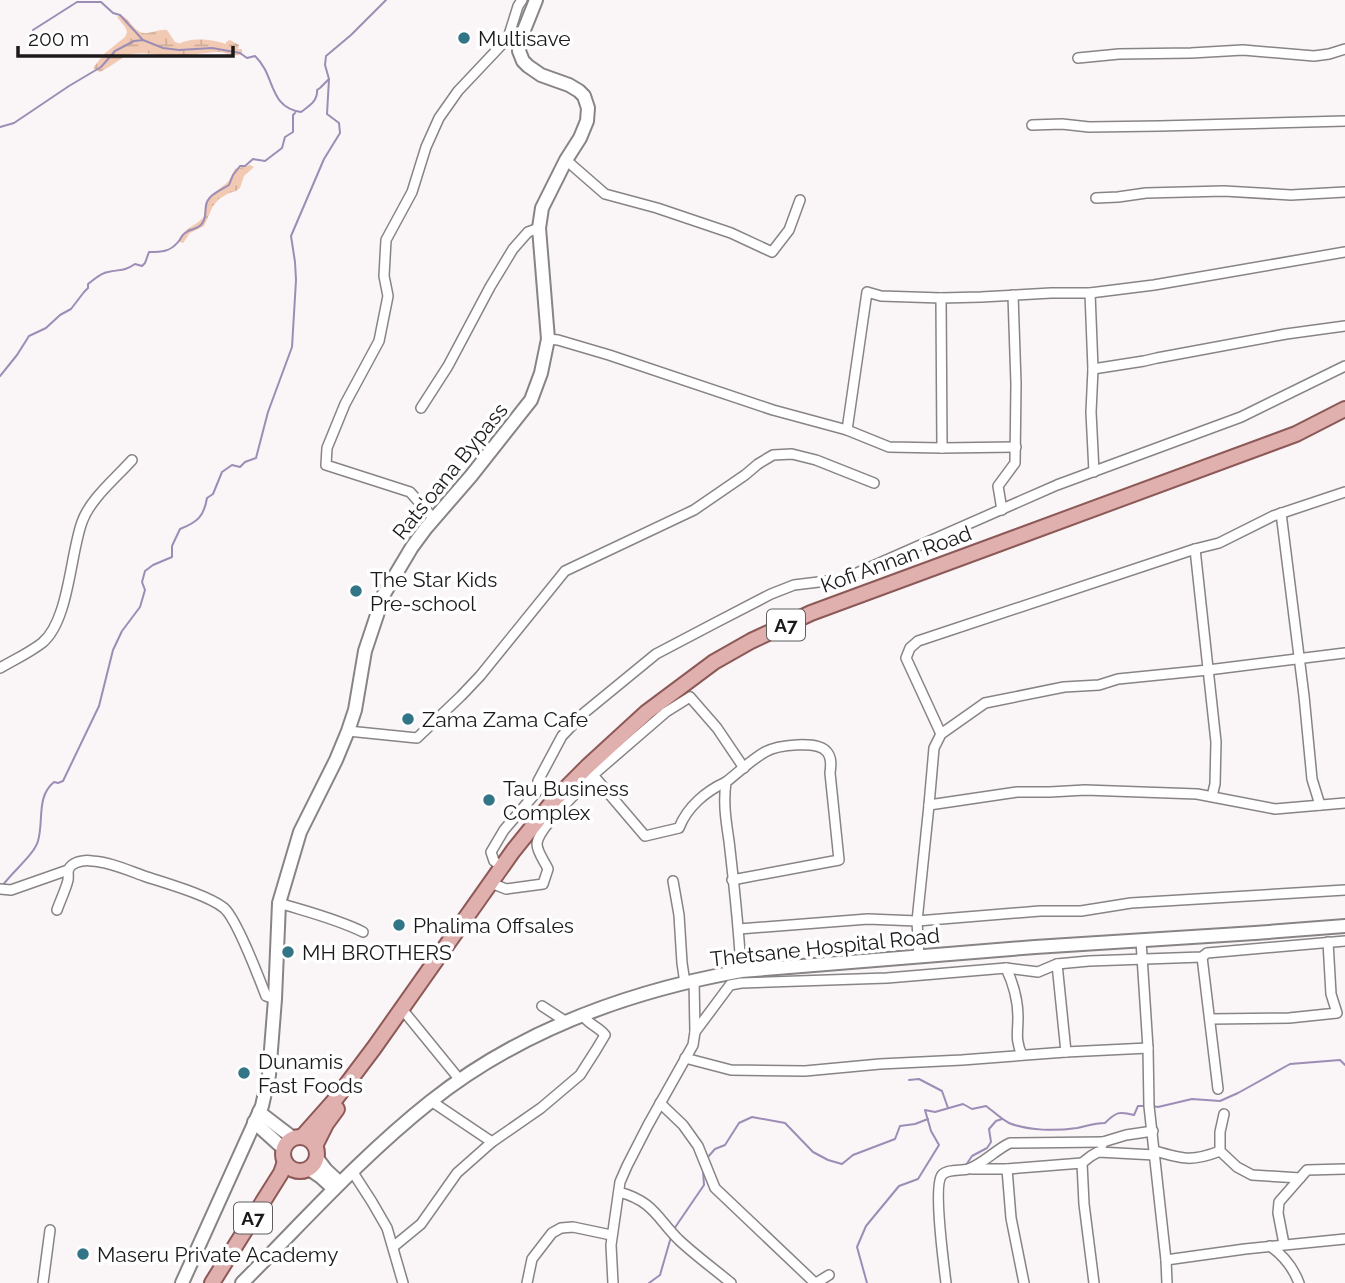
<svg xmlns="http://www.w3.org/2000/svg" width="1345" height="1283" viewBox="0 0 1345 1283" font-family="Raleway,sans-serif">
<style>
.wetland{fill:url(#wetland-marsh)}
.lines{fill:none;stroke-linecap:round;stroke-linejoin:round}
.stream{stroke:#9c8db6;stroke-width:2}
.street-casing{stroke:#888485;stroke-width:12}
.secondary-casing{stroke:#888485;stroke-width:16}
.primary-casing{stroke:#8d5957;stroke-width:18}
.street{stroke:#fff;stroke-width:9}
.secondary{stroke:#fff;stroke-width:12}
.primary{stroke:#e0b0ae;stroke-width:14}
.poi-dot{fill:#327586;stroke:#fff;stroke-width:2.5}
.labels{text-anchor:middle;dominant-baseline:central;stroke-width:7;stroke-linejoin:round;paint-order:stroke}
.shield{fill:#fff;stroke:#5f5e5f;stroke-width:2}
.shield-label{font-size:19px;font-weight:bold;fill:#1b191a}
.poi-label{font-size:21px;fill:#1b191a;stroke:#fff;text-anchor:start}
.street-label{font-size:21px;fill:#1b191a;stroke:#fff}
</style>
<defs>
<pattern id="wetland-marsh" width="20" height="14" patternUnits="userSpaceOnUse" patternTransform="scale(1.75)"><rect width="20" height="14" fill="#f2cab3"/><path d="M1 5h8M5 5V1M11 12h8M15 12V8" fill="none" stroke="#cfad99"/></pattern>
</defs>
<rect width="100%" height="100%" fill="#faf5f7"/>
<g class="wetland">
<path d="M120 15C130 18 133 31 143 33 151 34 158 29 167 30L175 42C187 45 175 43 187 41 199 38 215 40 226 44V42L230 40 239 45 238 49H242V54C232 58 226 51 216 52 203 53 190 55 177 56 162 57 148 51 133 54 122 56 111 67 100 72L93 68 104 54 125 37 127 32 125 27 117 17Z"/>
<path d="M250 165 254 167 244 176 240 188 236 191 229 193 219 199 213 206 204 226 190 233 183 243 180 242 179 239C187 226 194 227 204 217L205 204 209 197 228 182 235 169Z"/>
</g>
<g class="lines">
<g class="stream">
<path d="M33 30 77 2H101L113 13 120 15 142 39"/>
<path d="M0 127 14 123 69 86 101 67 115 51 134 41 143 40 163 48 179 50 212 48 240 53 247 58 255 56C276 76 268 107 301 112 309 106 318 101 317 90L320 88 329 79 325 65 326 56 351 35 386 0"/>
<path d="M0 376 17 355 29 336 46 328 60 315 71 309 84 292 88 288V284C94 280 100 273 108 272 120 269 123 272 135 264L142 266 145 263 149 252C161 252 170 252 178 242 181 239 181 236 185 233 191 228 199 230 203 222 206 217 205 212 206 206 207 195 221 190 229 185L233 175 240 166H245L253 159 265 161 282 148 285 137 293 132V115L295 113"/>
<path d="M3 885C12 872 34 855 38 841 44 820 36 797 54 782L58 783 63 781 99 706 113 650 122 631 140 607 145 590 142 582 145 571 153 565 172 557V546L180 529C198 522 204 516 207 498L213 494 222 472 232 465 240 467 245 462 256 458 268 412 292 347 296 280 295 262 291 236 324 159 340 133 339 123 327 114 329 79"/>
<path d="M909 1080 919 1079 942 1091 948 1108"/>
<path d="M1152 1106 1158 1107 1192 1099 1220 1101 1238 1093 1290 1064 1340 1060 1345 1065"/>
<path d="M707 1158 715 1149 725 1145 739 1123 752 1117 785 1123 813 1152 828 1160 842 1164 853 1155 895 1139 900 1126 915 1124 928 1119"/>
<path d="M966 1165 972 1156 987 1148 991 1142 989 1129 996 1121 1002 1119"/>
<path d="M674 1229 704 1185 703 1170"/>
<path d="M649 1283 660 1275 671 1237"/>
<path d="M867 1283 857 1247 866 1226 899 1186 918 1179 939 1145 931 1131 925 1110 935 1112 963 1104 972 1109 986 1106C993 1111 1001 1119 1009 1123 1029 1131 1056 1131 1077 1128 1087 1126 1094 1123 1105 1123 1116 1112 1119 1111 1134 1115L1138 1106H1146"/>
</g>
<g class="street-casing">
<g id="street">
<path d="M1078 58 1119 54 1191 53 1243 50 1314 56 1329 54 1345 49"/>
<path d="M1032 125 1062 124 1089 127 1160 126 1345 121"/>
<path d="M566 160 605 194 657 208 731 233 772 252 789 230 800 200"/>
<path d="M1096 198 1118 197 1146 193 1224 191 1291 195 1345 192"/>
<path d="M1090 293 1093 369 1091 412 1094 472"/>
<path d="M941 298 942 448"/>
<path d="M548 339 558 340 609 355 773 410 847 430"/>
<path d="M1093 369 1144 361 1157 358 1286 334 1345 326"/>
<path d="M421 408 448 366 490 287 513 249 528 232 539 228"/>
<path d="M1016 447 942 448 889 447 847 430 867 292 881 296 941 298 981 297 1051 293H1090L1154 285 1345 252"/>
<path d="M1002 510 998 486 1015 463 1016 384 1013 295"/>
<path d="M1281 513 1304 696 1312 779 1320 805"/>
<path d="M434 519 410 492 326 465 327 448 345 404 379 341 388 296 384 276 386 240 412 192 426 147 439 118 458 91 508 38 518 6 522 0"/>
<path d="M1195 549 1216 742 1215 784 1212 796"/>
<path d="M0 668C14 660 29 653 42 643 69 621 70 555 82 522 90 499 116 478 132 460"/>
<path d="M348 731 417 738 461 696 480 676 565 571 694 510 745 475 758 464 773 455 792 454 816 460 874 483"/>
<path d="M941 734 906 658 910 648 918 641 1195 549 1219 543 1273 516 1345 492"/>
<path d="M593 775 666 712 690 697 717 728 744 768"/>
<path d="M929 805 934 748 941 734 985 703 1064 687 1099 685 1118 679 1208 670 1345 653"/>
<path d="M502 867 494 861 491 852 504 830 540 788 538 781 562 736 584 713 656 654 715 623 771 594 794 585 843 579 1057 485 1241 417 1345 366"/>
<path d="M732 880 839 860 830 773C831 766 832 758 827 752 818 740 777 745 765 752 751 760 739 772 726 782 723 803 726 821 729 841 734 884 739 928 741 971"/>
<path d="M673 881 679 915 682 963 685 983"/>
<path d="M491 883 506 889 543 884 548 869C545 862 537 852 537 844 538 827 582 789 593 775L645 836 679 828C687 807 706 791 726 782"/>
<path d="M0 889 11 890 68 870"/>
<path d="M279 903C308 912 337 919 363 932"/>
<path d="M57 910C60 901 66 889 68 880 69 874 66 870 72 865 77 861 86 860 92 861 110 862 127 870 144 876 165 883 208 895 224 908 237 919 259 978 266 996L275 999"/>
<path d="M739 929 868 919 917 921 1040 911H1081L1131 903 1345 890"/>
<path d="M1141 941 1148 1048 1149 1106 1166 1260 1167 1283"/>
<path d="M919 957 917 921 929 805 1017 792H1050L1085 790 1197 794 1275 809 1345 803"/>
<path d="M1202 957 1218 1089"/>
<path d="M1057 964 1066 1052"/>
<path d="M1006 968C1013 983 1018 1000 1018 1017 1018 1032 1015 1040 1022 1055"/>
<path d="M542 1006 565 1021"/>
<path d="M402 1009 460 1080"/>
<path d="M1210 1019 1289 1018 1337 1013 1331 994 1328 942"/>
<path d="M695 1032 730 985 741 983 887 978 1006 968 1038 972 1057 964 1089 961 1202 957 1207 953 1345 941"/>
<path d="M685 1058 731 1070 805 1071 880 1064 962 1060 1066 1052 1148 1048"/>
<path d="M431 1101 492 1142"/>
<path d="M660 1103 683 1125 698 1146 715 1188 815 1283"/>
<path d="M1224 1114 1220 1132V1151L1237 1167 1252 1175 1300 1178 1307 1170 1345 1169"/>
<path d="M1102 1145 1103 1142 1126 1135 1153 1131"/>
<path d="M1155 1151C1182 1159 1192 1162 1220 1151"/>
<path d="M972 1169H1007L1082 1163"/>
<path d="M1007 1169 1011 1218 1024 1283"/>
<path d="M352 1171 372 1202 387 1228 403 1283"/>
<path d="M619 1192C653 1201 657 1218 679 1240 695 1255 714 1269 731 1283"/>
<path d="M1284 1244 1278 1213 1279 1202 1300 1178"/>
<path d="M1270 1246C1284 1256 1293 1267 1299 1283"/>
<path d="M393 1247 421 1224 457 1173 492 1142 541 1108 580 1075 596 1050 605 1035C598 1026 587 1024 583 1015"/>
<path d="M1166 1260 1245 1249 1345 1239"/>
<path d="M43 1283 50 1230"/>
<path d="M527 1283 532 1259 552 1233 561 1228 573 1227 611 1235"/>
<path d="M613 1283 611 1245 620 1182 627 1166 648 1125 693 1045 695 1032 694 980"/>
<path d="M816 1283 829 1275"/>
<path d="M946 1283C944 1266 933 1185 942 1175 947 1169 961 1171 968 1169 983 1164 995 1150 1010 1143L1103 1142"/>
<path d="M1094 1283 1084 1204 1082 1163 1091 1156 1098 1152 1155 1155"/>
</g>
</g>
<g class="secondary-casing">
<g id="secondary">
<path d="M259 1112 293 1138"/>
<path d="M254 1122 284 1149"/>
<path d="M317 1158 326 1170 340 1183"/>
<path d="M309 1169 321 1177 334 1189"/>
<path d="M182 1283 262 1106 269 1075 275 999 279 903 300 832 336 760 348 731 355 710 365 651 384 594 412 547 426 528 471 476 531 400 541 373 548 339 539 228 542 208 566 160 580 138 587 121 588 108 584 96 579 91 569 85 541 75 528 66 523 61 519 51 520 40 536 0"/>
<path d="M242 1283C304 1221 362 1156 430 1102 519 1031 630 991 741 971L1035 947 1255 933 1345 926"/>
</g>
</g>
<g class="primary-casing">
<g id="primary">
<path d="M302 1137 334 1101 374 1048 513 851 554 800 587 767 647 712 714 662 751 641 811 613 1296 434 1345 409"/>
<circle cx="300" cy="1154" r="17"/>
<path d="M315 1146 326 1124 337 1109"/>
<path d="M212 1283 281 1173 285 1162"/>
</g>
</g>
<use href="#street" class="street"/>
<use href="#secondary" class="secondary"/>
<use href="#primary" class="primary"/>
</g>
<g class="poi-dot">
<circle cx="464" cy="38" r="7"/>
<circle cx="356" cy="591" r="7"/>
<circle cx="408" cy="719" r="7"/>
<circle cx="489" cy="800" r="7"/>
<circle cx="399" cy="925" r="7"/>
<circle cx="288" cy="952" r="7"/>
<circle cx="244" cy="1073" r="7"/>
<circle cx="83" cy="1254" r="7"/>
</g>
<g class="labels">
<g class="shield">
<rect x="767" y="609.5" width="38" height="31" rx="5"/>
<rect x="234" y="1202.5" width="38" height="31" rx="5"/>
</g>
<g class="shield-label">
<text x="786" y="625">A7</text>
<text x="253" y="1218">A7</text>
</g>
<g class="poi-label">
<text x="478" y="38">Multisave</text>
<text x="370" y="579">The Star Kids<tspan x="370" dy="24">Pre-school</tspan></text>
<text x="422" y="719">Zama Zama Cafe</text>
<text x="503" y="788">Tau Business<tspan x="503" dy="24">Complex</tspan></text>
<text x="413" y="925">Phalima Offsales</text>
<text x="302" y="952">MH BROTHERS</text>
<text x="258" y="1061">Dunamis<tspan x="258" dy="24">Fast Foods</tspan></text>
<text x="97" y="1254">Maseru Private Academy</text>
</g>
<g class="street-label">
<text transform="translate(450 471) rotate(-51)">Rats'oana Bypass</text>
<text transform="translate(896 559) rotate(-20)">Kofi Annan Road</text>
<text transform="translate(825 947) rotate(-6)">Thetsane Hospital Road</text>
</g>
</g>
<path d="M18 46v10h215v-10" fill="none" stroke="#1b191a" stroke-width="3.5"/>
<text x="28" y="46" font-size="21" fill="#1b191a" stroke="#ffffff" stroke-width="5" paint-order="stroke">200 m</text>
</svg>
